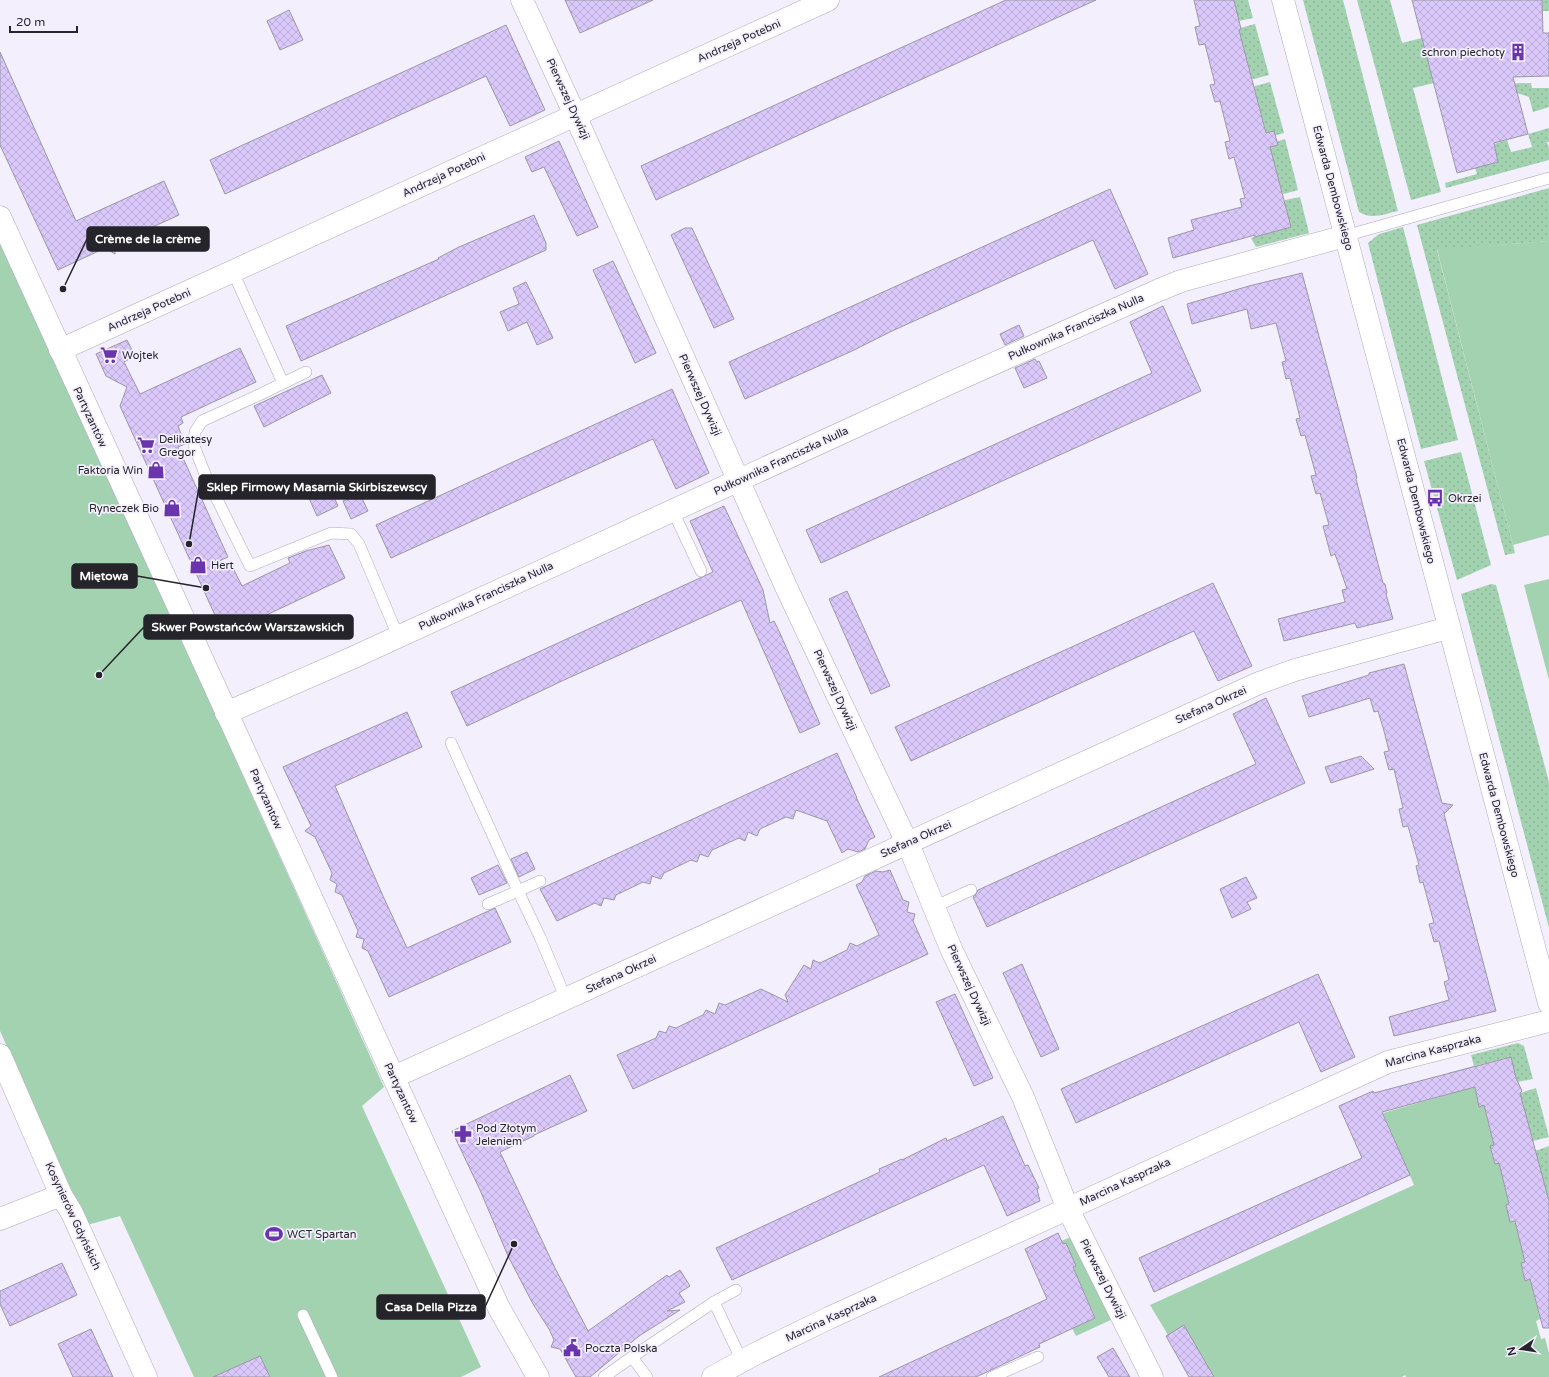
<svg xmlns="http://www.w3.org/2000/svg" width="1549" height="1377" viewBox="0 0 1549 1377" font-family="'Varela Round',sans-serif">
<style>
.grass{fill:url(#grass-dots)}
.green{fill:#a3d2b0}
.building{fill:url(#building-cross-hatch);stroke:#9c97a7}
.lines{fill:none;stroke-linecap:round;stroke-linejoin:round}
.lane-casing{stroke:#afaabb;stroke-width:12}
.street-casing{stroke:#afaabb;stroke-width:23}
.secondary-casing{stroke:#afaabb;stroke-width:23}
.lane{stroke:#fff;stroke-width:11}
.street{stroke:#fff;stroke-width:22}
.secondary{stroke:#fff;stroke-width:22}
.labels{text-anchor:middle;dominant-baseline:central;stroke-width:3.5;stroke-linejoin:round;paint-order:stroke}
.street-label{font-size:11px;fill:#26242b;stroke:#f3effd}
.poi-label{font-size:11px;fill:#26242b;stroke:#f3effd;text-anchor:start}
.leader{fill:none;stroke:#26242b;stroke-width:1.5}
.callout-dot{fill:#26242b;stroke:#f3effd;stroke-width:1.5}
.callout{fill:#26242b;stroke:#26242b;stroke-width:1.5}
.callout-label{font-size:12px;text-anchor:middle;font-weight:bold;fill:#fff}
</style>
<defs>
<pattern id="grass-dots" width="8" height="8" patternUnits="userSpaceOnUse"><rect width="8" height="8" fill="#a3d2b0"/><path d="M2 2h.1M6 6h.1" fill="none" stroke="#8cb498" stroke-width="1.8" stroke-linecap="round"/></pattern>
<pattern id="building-cross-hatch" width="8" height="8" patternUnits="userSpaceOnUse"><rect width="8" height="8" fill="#d9c8f9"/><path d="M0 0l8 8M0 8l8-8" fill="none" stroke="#baacd6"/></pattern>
</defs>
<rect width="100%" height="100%" fill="#f3effd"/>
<g class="grass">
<path d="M1232 0H1248L1253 18 1239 21Z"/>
<path d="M1303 0H1343L1398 211C1385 214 1371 220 1359 212Z"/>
<path d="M1357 0H1390L1402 43 1422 38 1434 83 1413 88 1441 192 1411 200Z"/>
<rect x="1542" y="0" width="7" height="11"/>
<path d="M1255 24 1269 75 1254 79 1252 78 1239 30 1241 29 1240 28Z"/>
<path d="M1270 82 1284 133 1269 137 1267 135 1254 87 1255 86Z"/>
<path d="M1531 83 1532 88H1549V107L1533 112 1529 97 1490 84Z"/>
<path d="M1549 128V142H1547L1549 148V160L1446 188 1445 183 1477 174 1475 168 1498 162 1494 144 1507 140 1511 152 1532 147 1528 134Z"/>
<path d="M1285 139 1298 190 1284 194 1282 192 1269 144Z"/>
<path d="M1549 188V241L1437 250 1513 545 1515 553 1505 555 1417 225Z"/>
<path d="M1300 197 1309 233 1256 247 1251 238 1291 227 1284 202 1285 200Z"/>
<path d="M1403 227 1458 440 1421 449 1368 243 1379 234Z"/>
<path d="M1461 452 1491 565 1457 580 1424 461Z"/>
<path d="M1491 584 1496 585 1549 782V928L1461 594Z"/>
<path d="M1518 1043 1524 1046 1533 1079 1517 1082 1510 1057 1474 1066 1471 1055Z"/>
<path d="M1536 1088 1549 1137 1533 1141H1532L1520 1093Z"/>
<path d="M1549 1146V1199L1547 1198 1535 1151Z"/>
</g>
<g class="green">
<path d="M0 239 384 1087 362 1106 481 1367 461 1377H194L120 1216 87 1225 0 1031Z"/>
<path d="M1549 241V535L1513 545 1437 249Z"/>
<path d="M1549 579V680L1524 585Z"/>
<path d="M1474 1066 1479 1088 1475 1089 1479 1106 1484 1105 1494 1145 1490 1147 1495 1164 1499 1163 1509 1204 1506 1205 1510 1222 1515 1221 1525 1262 1521 1263 1525 1280 1530 1279 1540 1319 1536 1321 1541 1339 1545 1338 1549 1353V1377H1406L1405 1375 1402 1377H1214L1184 1326 1168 1335 1150 1305 1414 1185 1383 1113 1453 1093 1448 1073Z"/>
<path d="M1076 1235 1115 1318 1076 1336 1072 1328 1095 1317 1073 1267 1076 1266 1066 1244H1063L1061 1241Z"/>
</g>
<g class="building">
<path d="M565 0H653L580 33Z"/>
<path d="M1006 0H1096L656 200 641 166Z"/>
<path d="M1194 0H1234L1241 29 1239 30 1266 133 1274 131 1278 145 1270 147 1291 227 1255 237V235L1173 258 1168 238 1194 230 1191 220 1242 207 1240 199 1245 198 1234 157 1229 159 1225 142 1230 141 1220 101 1215 102 1210 85 1215 84 1205 44 1199 45 1195 27 1200 26Z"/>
<path d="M1412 0H1542L1543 33H1549V76L1513 77 1528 134 1494 143 1498 162 1457 173Z"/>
<path d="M289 10 303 40 280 50 267 21Z"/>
<path d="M506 25 545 110 510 126 486 76 225 194 210 160Z"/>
<path d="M0 52 76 221 164 181 179 215 115 244V254L105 248 58 270 0 145Z"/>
<path d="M559 141 598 227 577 236 544 167 532 172 525 157Z"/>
<path d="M1110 189 1148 274 1115 289 1093 240 892 331 852 351 745 399 729 362Z"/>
<path d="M534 215 546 243V250L301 361 286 326 439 259 438 258 459 247Z"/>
<path d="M685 228H692L734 319 714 328 671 235Z"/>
<path d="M613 261 656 353 635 363 593 270Z"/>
<path d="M1302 273 1357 478 1356 479 1378 564 1383 583 1385 584 1387 593 1386 594 1393 619 1357 628 1355 623 1284 641 1278 619 1345 602 1342 590 1347 589 1335 554 1331 556 1323 526 1329 525 1320 493 1316 494 1311 476 1316 475 1305 435 1301 436 1296 419 1300 418 1290 378 1286 379 1282 362 1286 361 1276 323 1251 329 1247 309 1192 324 1187 304 1249 286Z"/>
<path d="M526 282 553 338 537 345 527 322 508 331 500 312 519 304 513 288Z"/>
<path d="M1163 306 1201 391 821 563 806 530 1152 373 1130 322Z"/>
<path d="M1019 325 1024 336 1005 345 1000 334Z"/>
<path d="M127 340 135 356 124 362 140 394 240 348 256 382 181 417 183 423 178 426 185 444 178 447 228 557 219 561 222 570 233 568 242 586 290 563 288 558 306 551 329 545 345 578 224 635 120 406 127 387 106 376 96 354Z"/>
<path d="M1035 359 1037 362 1039 361 1047 378 1024 388 1015 368Z"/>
<path d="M322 375 331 393 264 427 254 406Z"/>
<path d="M672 389 709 473 676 489 653 439 391 558 376 525Z"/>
<path d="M329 486 338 506 317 516 308 496Z"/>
<path d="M360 494 368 511 351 519 343 501Z"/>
<path d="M724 506 763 590 770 623 774 621 779 631 820 724 800 733 741 600 564 680 467 726 451 692 713 572 690 521Z"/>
<path d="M1213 583 1252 666 1218 681 1194 631 911 761 895 727Z"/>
<path d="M847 591 890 686 871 694 829 599Z"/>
<path d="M1404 664 1442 803 1453 805 1444 814 1496 1011 1394 1036 1389 1017 1449 1000 1444 982 1449 980 1439 941 1434 942 1429 924 1434 923 1423 882 1420 883 1416 866 1419 865 1408 826 1403 827 1399 809 1403 808 1394 769 1389 770 1384 752 1389 751 1384 731 1378 711 1374 712 1370 698 1309 717 1302 696 1369 675V673Z"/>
<path d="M1266 698 1305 783 987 927 973 897 976 894 978 890 1256 764 1233 714Z"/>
<path d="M407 712 422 747 335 786 383 896 407 948 495 908 511 942 389 997 368 951 362 948 364 939 356 937 358 931 342 895 335 892 337 884 330 880 332 873 315 837 305 831 311 826 283 767Z"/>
<path d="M837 753 857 798H856L857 799 875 837 869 840 865 849 858 852 848 849 842 853 827 821 796 810 793 819 786 817 760 829 757 836 748 832 745 841 739 838 712 850 708 857 700 854 697 862 691 860 664 873 661 879 652 876 650 884 643 882 616 895 614 900 604 898 601 906 595 903 557 921 540 889Z"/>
<path d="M1361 756 1374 769 1331 783 1325 767Z"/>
<path d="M527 852 535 869 519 877 511 859Z"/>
<path d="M498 865 507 883 479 895 471 878Z"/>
<path d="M890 870 903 900 909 902 907 912 915 914 913 921 928 954 633 1089 617 1055 656 1038 659 1031 666 1033 669 1026 676 1028 703 1015 706 1010 715 1014 719 1003 725 1005 761 989 788 1002 785 995 804 965 811 969 813 960 820 963 847 950 850 943 857 946 879 935 856 885 862 882 865 876 876 871 883 872Z"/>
<path d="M1246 877 1257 898 1247 902 1251 909 1232 918 1220 889Z"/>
<path d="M1022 964 1059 1049 1041 1057 1003 973Z"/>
<path d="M1318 974 1355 1057 1321 1072 1299 1022 1076 1123 1061 1089Z"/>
<path d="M955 994 993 1078 974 1086 936 1002Z"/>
<path d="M1511 1057 1516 1078 1522 1091 1520 1093 1549 1201V1328H1543L1530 1279 1525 1281 1521 1263 1525 1262 1520 1242 1515 1221 1510 1222 1506 1205 1509 1204 1499 1163 1495 1164 1490 1146 1494 1145 1484 1105 1479 1107 1475 1087 1382 1112 1410 1175 1154 1292 1139 1258 1362 1158 1339 1106 1373 1091 1374 1093Z"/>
<path d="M570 1075 587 1111 534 1135V1136L500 1152 555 1268 588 1331 667 1275 669 1277 680 1270 690 1286 679 1293 685 1302 667 1311 680 1310 639 1336 590 1377H576L560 1349 551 1347 554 1340 549 1329 533 1304 508 1256 480 1190 452 1131Z"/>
<path d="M1003 1116 1025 1166 1028 1165 1039 1188 1037 1189 1040 1201 1007 1216 984 1165 732 1280 716 1248 880 1172 879 1169 902 1159V1160L946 1138 947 1141Z"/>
<path d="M1058 1233 1063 1244 1066 1243 1076 1266 1073 1267 1095 1318 1039 1344 1040 1347 976 1377H879L1047 1299 1025 1249Z"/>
<path d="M62 1263 77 1295 10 1326 0 1304V1291Z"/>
<path d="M1184 1325 1214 1377H1189L1166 1336Z"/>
<path d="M91 1329 113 1377H73L58 1344Z"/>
<path d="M1113 1348 1130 1377H1109L1097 1357Z"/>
<path d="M260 1356 270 1377H213Z"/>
</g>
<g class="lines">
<g class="lane-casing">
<g id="lane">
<path d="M1345 236 1549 178"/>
<path d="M233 272 283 383"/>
<path d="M306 372 261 394 202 421 195 432 194 446 207 479 250 566 331 533 351 534 359 544 398 636"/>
<path d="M673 511 701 571"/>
<path d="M451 743 518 891 540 881"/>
<path d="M488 904 518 891 540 937 566 999"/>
<path d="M934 907 971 890"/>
<path d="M714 1302 736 1290"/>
<path d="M303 1315 332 1377"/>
<path d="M632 1357 714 1302 742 1361"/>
<path d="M604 1377 632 1357 647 1377"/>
<path d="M992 1377 1038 1357"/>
</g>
</g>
<g class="street-casing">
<g id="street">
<path d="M522 0 575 115 787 589 911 851 952 951 1023 1097 1068 1209 1152 1377"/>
<path d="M0 217 499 1308 538 1377"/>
<path d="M60 350 828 0"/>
<path d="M226 713 352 658 948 384 1159 290 1181 281 1345 236"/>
<path d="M0 1055 61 1195 72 1213 146 1377"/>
<path d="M394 1077 1259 683 1295 670 1448 628"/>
<path d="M0 1219 61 1195"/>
<path d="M713 1377 755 1354 829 1318 1388 1062 1549 1021"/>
</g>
</g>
<g class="secondary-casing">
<path id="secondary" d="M1283 0 1549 1003"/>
</g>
<use href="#lane" class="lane"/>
<use href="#street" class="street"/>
<use href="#secondary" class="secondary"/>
</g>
<defs>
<g id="building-bare" transform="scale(1.38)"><path d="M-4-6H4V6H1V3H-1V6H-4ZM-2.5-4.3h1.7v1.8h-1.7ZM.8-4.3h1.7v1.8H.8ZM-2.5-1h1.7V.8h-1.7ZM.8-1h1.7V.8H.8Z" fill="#6a35ac" stroke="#f3effd" stroke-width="2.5" paint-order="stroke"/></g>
<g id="supermarket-bare" transform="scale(1.38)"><path d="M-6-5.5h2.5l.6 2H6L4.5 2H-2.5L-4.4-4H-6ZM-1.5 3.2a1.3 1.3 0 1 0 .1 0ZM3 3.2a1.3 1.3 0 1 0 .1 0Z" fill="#6a35ac" stroke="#f3effd" stroke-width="2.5" paint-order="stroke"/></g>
<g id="shop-bare" transform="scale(1.38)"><path d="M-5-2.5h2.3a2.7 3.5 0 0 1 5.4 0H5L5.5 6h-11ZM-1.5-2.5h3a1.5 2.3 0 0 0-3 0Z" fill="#6a35ac" stroke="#f3effd" stroke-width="2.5" paint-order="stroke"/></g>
<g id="bus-bare" transform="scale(1.38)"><path d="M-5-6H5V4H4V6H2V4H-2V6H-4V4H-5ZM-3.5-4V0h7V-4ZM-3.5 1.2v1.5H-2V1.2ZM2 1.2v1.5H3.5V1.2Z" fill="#6a35ac" stroke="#f3effd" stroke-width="2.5" paint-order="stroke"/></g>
<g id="pharmacy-bare" transform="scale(1.38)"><path d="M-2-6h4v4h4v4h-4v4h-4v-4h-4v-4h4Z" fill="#6a35ac" stroke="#f3effd" stroke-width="2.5" paint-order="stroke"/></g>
<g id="stadium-bare" transform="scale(1.38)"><path d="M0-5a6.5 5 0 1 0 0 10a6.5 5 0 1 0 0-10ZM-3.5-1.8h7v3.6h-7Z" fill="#6a35ac" stroke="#f3effd" stroke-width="2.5" paint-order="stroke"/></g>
<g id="civic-bare" transform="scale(1.38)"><path d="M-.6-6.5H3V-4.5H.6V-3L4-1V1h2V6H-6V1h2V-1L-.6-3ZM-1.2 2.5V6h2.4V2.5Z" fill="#6a35ac" stroke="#f3effd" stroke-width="2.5" paint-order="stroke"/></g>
</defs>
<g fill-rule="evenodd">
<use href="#building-bare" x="1518" y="52"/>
<use href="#supermarket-bare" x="109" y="355"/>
<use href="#supermarket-bare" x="146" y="445"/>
<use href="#shop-bare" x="156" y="470"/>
<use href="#bus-bare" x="1435" y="498"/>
<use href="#shop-bare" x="172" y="508"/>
<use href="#shop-bare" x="198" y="565"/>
<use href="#pharmacy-bare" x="463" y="1134"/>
<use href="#stadium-bare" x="274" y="1234"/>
<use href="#civic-bare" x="572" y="1348"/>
</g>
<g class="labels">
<g class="street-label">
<text transform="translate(739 41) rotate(-24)">Andrzeja Potebni</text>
<text transform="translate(568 99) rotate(65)">Pierwszej Dywizji</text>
<text transform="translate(444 175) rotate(-25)">Andrzeja Potebni</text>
<text transform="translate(1333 188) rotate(75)">Edwarda Dembowskiego</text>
<text transform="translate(149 310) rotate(-24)">Andrzeja Potebni</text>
<text transform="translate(1076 327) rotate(-24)">Pułkownika Franciszka Nulla</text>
<text transform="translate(700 395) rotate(66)">Pierwszej Dywizji</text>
<text transform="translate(90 417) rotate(65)">Partyzantów</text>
<text transform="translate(781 461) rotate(-25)">Pułkownika Franciszka Nulla</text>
<text transform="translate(1416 501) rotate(76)">Edwarda Dembowskiego</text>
<text transform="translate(486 596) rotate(-25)">Pułkownika Franciszka Nulla</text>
<text transform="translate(835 690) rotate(65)">Pierwszej Dywizji</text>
<text transform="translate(1211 705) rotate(-24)">Stefana Okrzei</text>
<text transform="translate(266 799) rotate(66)">Partyzantów</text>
<text transform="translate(1499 815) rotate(75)">Edwarda Dembowskiego</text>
<text transform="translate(916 839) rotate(-24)">Stefana Okrzei</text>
<text transform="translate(621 974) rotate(-25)">Stefana Okrzei</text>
<text transform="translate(969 985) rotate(65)">Pierwszej Dywizji</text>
<text transform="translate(1433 1051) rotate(-15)">Marcina Kasprzaka</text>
<text transform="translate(401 1093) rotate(65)">Partyzantów</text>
<text transform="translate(1125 1182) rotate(-25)">Marcina Kasprzaka</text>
<text transform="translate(73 1216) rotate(65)">Kosynierów Gdyńskich</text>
<text transform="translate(1103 1279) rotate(63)">Pierwszej Dywizji</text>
<text transform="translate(831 1318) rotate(-25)">Marcina Kasprzaka</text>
</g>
<g class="poi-label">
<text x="1505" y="52" text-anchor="end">schron piechoty</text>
<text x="122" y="355">Wojtek</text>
<text x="159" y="439">Delikatesy<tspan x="159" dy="13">Gregor</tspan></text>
<text x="143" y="470" text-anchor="end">Faktoria Win</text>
<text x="1448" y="498">Okrzei</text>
<text x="159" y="508" text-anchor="end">Ryneczek Bio</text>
<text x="211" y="565">Hert</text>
<text x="476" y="1128">Pod Złotym<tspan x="476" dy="13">Jeleniem</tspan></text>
<text x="287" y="1234">WCT Spartan</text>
<text x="585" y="1348">Poczta Polska</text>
</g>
</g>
<path class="leader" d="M63 289L87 239M189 544L199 487M206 588L137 576M99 675L144 627M514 1244L485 1307"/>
<g class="callout-dot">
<circle cx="63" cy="289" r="4"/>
<circle cx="189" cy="544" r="4"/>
<circle cx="206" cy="588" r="4"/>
<circle cx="99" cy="675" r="4"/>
<circle cx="514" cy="1244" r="4"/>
</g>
<g class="callout">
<rect x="87" y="227" width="122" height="24" rx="4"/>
<rect x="199" y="475" width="236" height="24" rx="4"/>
<rect x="72" y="564" width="65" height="24" rx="4"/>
<rect x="144" y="615" width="209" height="24" rx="4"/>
<rect x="377" y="1295" width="108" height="24" rx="4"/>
</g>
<g class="callout-label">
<text x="148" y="243">Crème de la crème</text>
<text x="317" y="491">Sklep Firmowy Masarnia Skirbiszewscy</text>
<text x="104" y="580">Miętowa</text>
<text x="248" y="631">Skwer Powstańców Warszawskich</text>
<text x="431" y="1311">Casa Della Pizza</text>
</g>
<g transform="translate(1521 1349) rotate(257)" stroke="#f3effd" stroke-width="3" paint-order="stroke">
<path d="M0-3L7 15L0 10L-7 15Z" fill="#26242b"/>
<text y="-6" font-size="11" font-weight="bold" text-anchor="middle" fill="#26242b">N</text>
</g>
<path d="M10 26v6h67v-6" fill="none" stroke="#26242b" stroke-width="2"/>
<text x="16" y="26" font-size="12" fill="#26242b" stroke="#f3effd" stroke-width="3" paint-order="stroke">20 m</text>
</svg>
